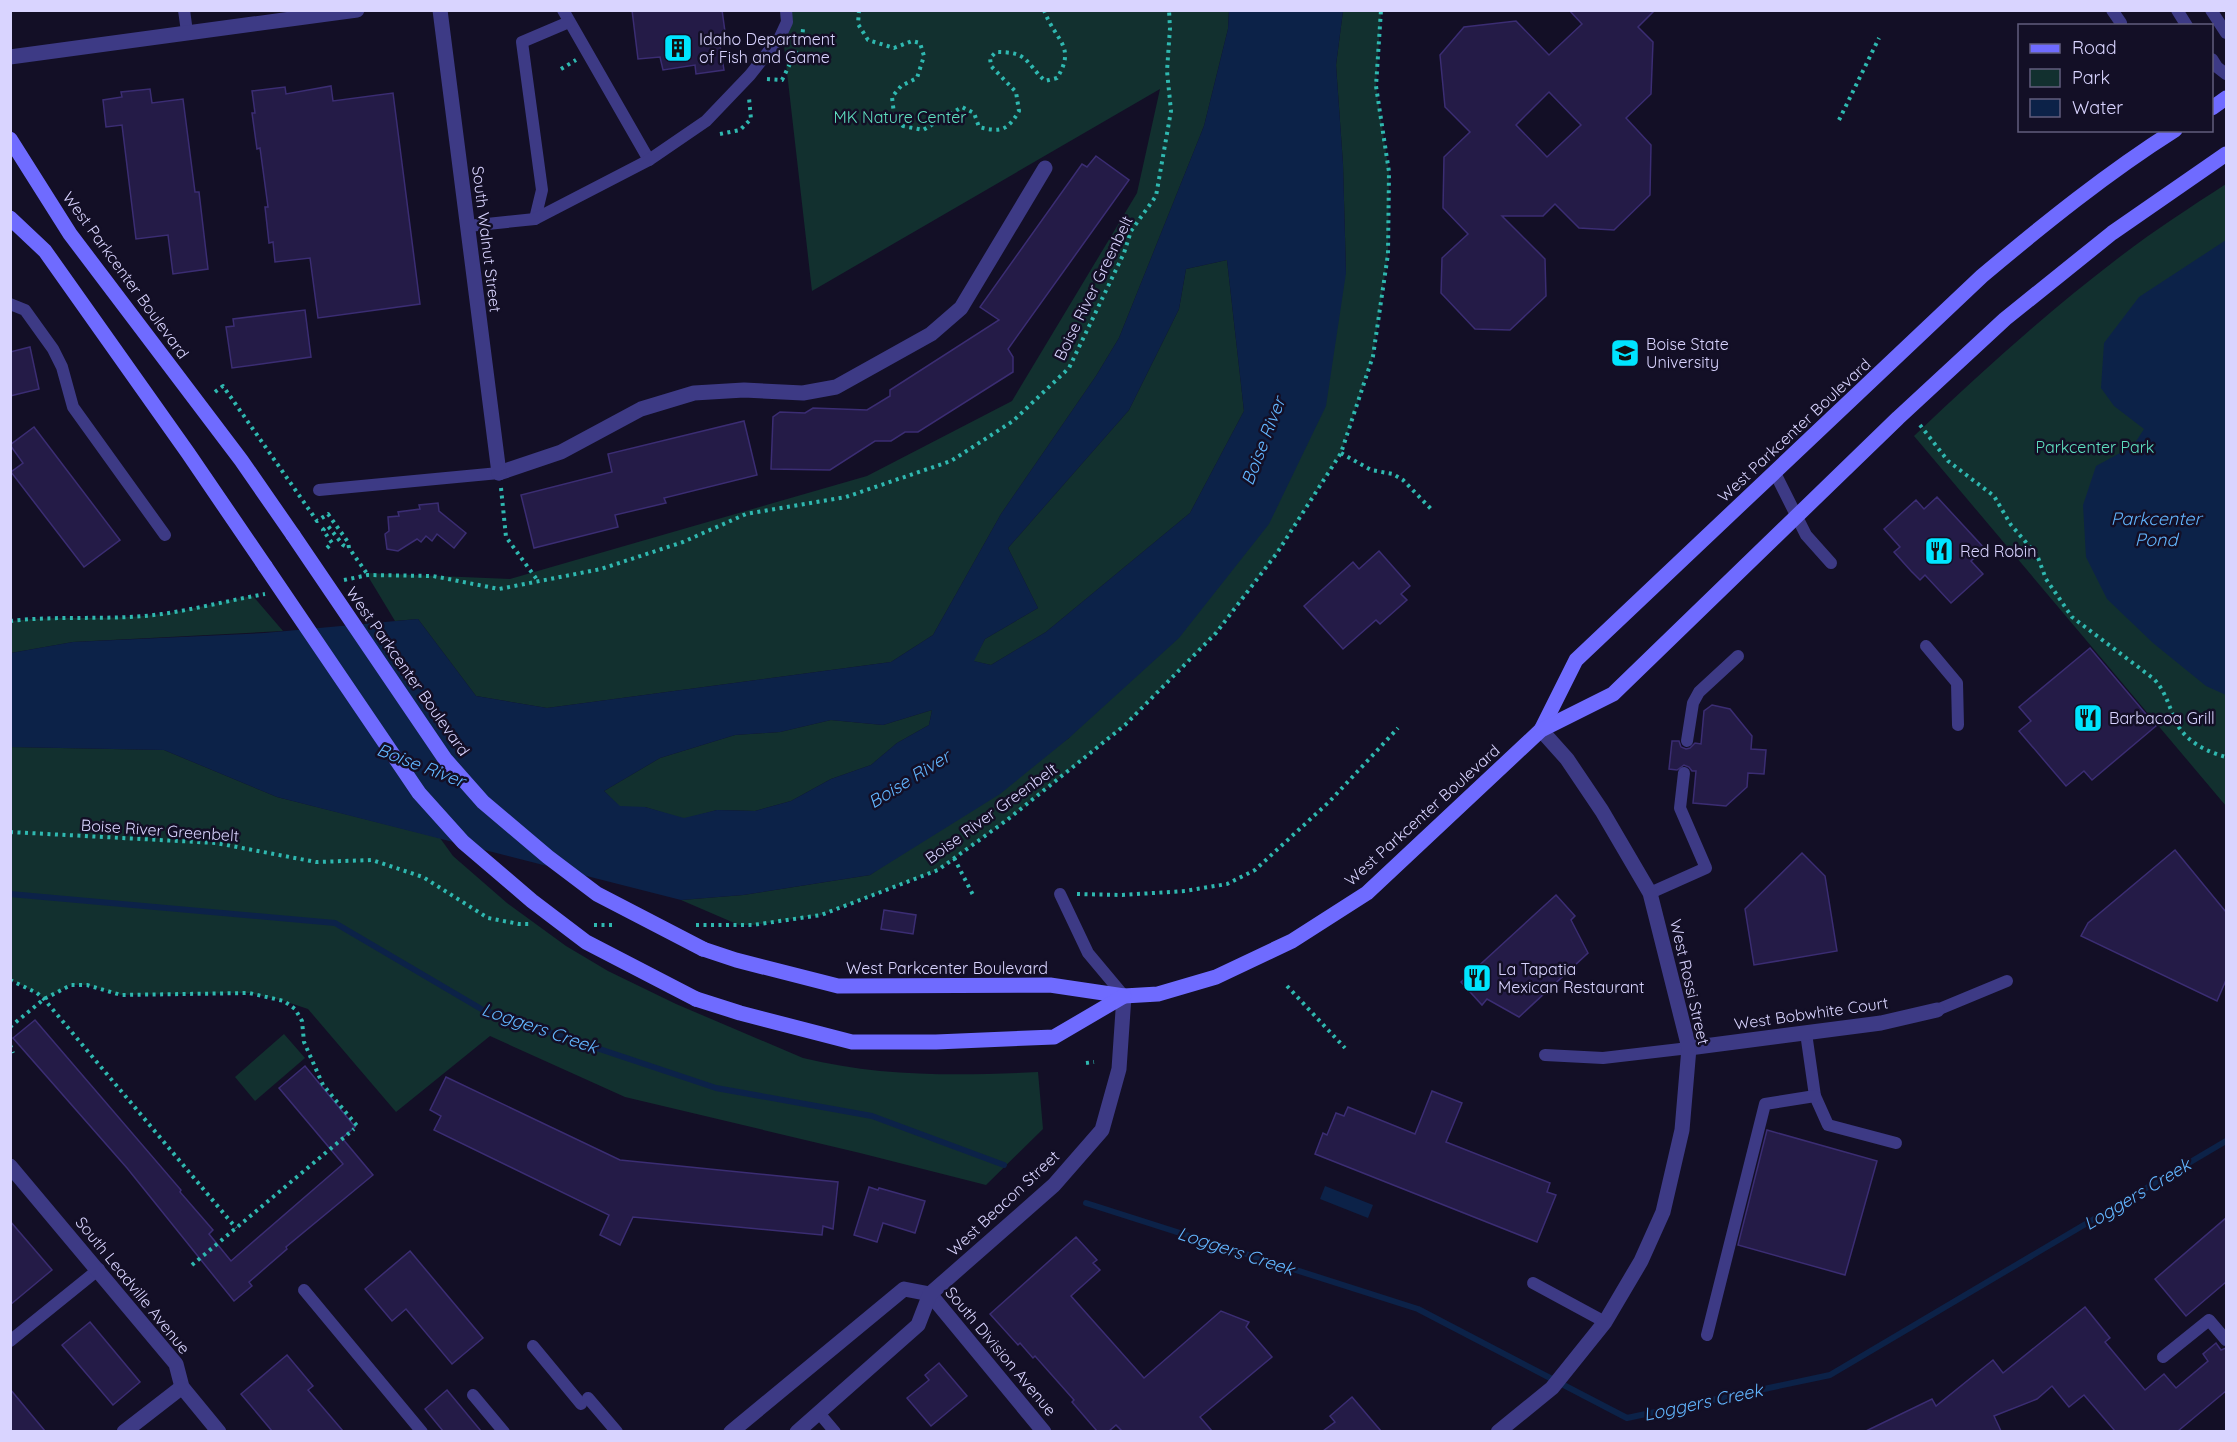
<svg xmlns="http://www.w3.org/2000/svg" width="2237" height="1442" viewBox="0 0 2237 1442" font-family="Quicksand,sans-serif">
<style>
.green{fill:#12302f}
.water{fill:#0c2248;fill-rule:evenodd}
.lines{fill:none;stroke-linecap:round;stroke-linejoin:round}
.stream{stroke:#0c2248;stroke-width:6}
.building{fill:#241b47;stroke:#3b2d73;stroke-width:1.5;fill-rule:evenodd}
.path{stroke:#2fb8b0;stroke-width:4;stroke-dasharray:3 4.5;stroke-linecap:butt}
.service{stroke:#3d3a85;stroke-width:12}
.minor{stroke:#3d3a85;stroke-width:15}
.tertiary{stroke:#3d3a85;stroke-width:15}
.secondary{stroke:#6f6bff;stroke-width:15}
.secondary-bridge{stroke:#6f6bff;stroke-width:15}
.labels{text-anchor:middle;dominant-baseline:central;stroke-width:5;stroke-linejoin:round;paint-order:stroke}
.poi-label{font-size:16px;fill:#d9d4ff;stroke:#130f26;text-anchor:start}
.park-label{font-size:16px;fill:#5fe0c0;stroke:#130f26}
.street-label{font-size:16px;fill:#d9d4ff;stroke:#130f26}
.water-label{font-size:18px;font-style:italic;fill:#62b6ff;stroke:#130f26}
</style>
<rect width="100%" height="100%" fill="#130f26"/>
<g class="green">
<path d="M780 11H1229L1228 29 1204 126 1119 338 1096 376 1001 514 933 635 891 662 547 708 476 696 418 619 395 621 366 573 510 579 867 476 1012 401 1137 193 1160 89 812 291Z"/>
<path d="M1343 11H1381L1376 86 1389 172 1388 254 1373 356 1341 453 1277 553 1216 633 1125 725 1007 820 938 870 821 915 753 925H739L681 900 743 895 870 875 1069 738 1346 273 1343 164 1336 65Z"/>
<path d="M2226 184V806L1914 436C1979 374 2045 314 2117 259 2152 232 2189 208 2226 184Z"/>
<path d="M1227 260 1244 411 1190 513 1046 632 991 665 973 661 985 639 1038 608 1008 548 1129 410 1179 309 1186 269Z"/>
<path d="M253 596 283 631 73 642 11 653V621C61 615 112 621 162 614 192 610 222 601 253 596Z"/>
<path d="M932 710 929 725 897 743 871 765 831 779 791 801 755 811 717 810 684 819 645 807H620L604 791 660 758 735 735 780 732 831 720 883 725Z"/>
<path d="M10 747 164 750 277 797 440 838 453 856 507 903 566 946 608 971 676 1004 803 1058C880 1077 960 1076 1038 1072L1043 1129 986 1185 860 1153 625 1097 490 1036 396 1112 308 1009 284 1001 249 993 121 995 87 985H71L44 999 37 993 11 980Z"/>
<path d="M284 1034 305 1058 255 1101 235 1077Z"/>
</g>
<g class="water">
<path d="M1229 11H1343L1336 65 1343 164 1346 273 1326 406 1269 524 1179 638 1069 738 1000 794 870 875 743 895 681 900 277 797 164 750 11 747V653L73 642 264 633 418 619 476 696 547 708 891 662 933 635 1001 514 1096 376 1119 338 1204 126 1228 29ZM1227 260 1244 411 1190 513 1046 632 991 665 974 661 985 639 1038 608 1008 548 1129 410 1179 309 1186 269ZM932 710 929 725 897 743 871 765 831 779 791 801 755 811 717 810 684 818 645 807 620 806 604 791 660 758 735 735 780 732 831 720 883 725Z"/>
<path d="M2226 240V695L2206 686 2153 643 2107 599 2086 557 2083 505 2096 466 2133 446 2144 429 2114 406 2101 388 2104 343 2139 297Z"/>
<path d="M1325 1186 1373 1205 1368 1218 1320 1199Z"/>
</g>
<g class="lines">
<g class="stream">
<path d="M10 894 335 923 483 1010 716 1088 872 1116 1004 1165"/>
<path d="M1086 1203 1418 1309 1627 1418 1830 1375 2226 1141"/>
</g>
</g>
<g class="building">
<path d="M632 10H722L726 39H719L724 70 696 74 695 65 663 70 660 57 638 59Z"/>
<path d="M1569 10H1655L1638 27 1653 42 1651 94 1626 118 1651 145 1650 195 1614 230 1579 228 1555 204 1543 216H1502L1545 259 1546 296 1510 330 1475 329 1441 293 1442 258 1468 234 1443 208 1444 157 1470 132 1445 107 1440 55 1464 27 1516 21 1549 55 1582 24ZM1549 92 1581 125 1547 157 1516 125Z"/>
<path d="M331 86 333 101 393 93 420 304 318 318 310 258 275 262 273 242 269 243 265 207H268L263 170 260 148 257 149 252 113H255L252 91 285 87 286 94Z"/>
<path d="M150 89 152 103 183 99 195 192H199L208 269 173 274 168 235 136 239 122 125 106 127 103 100 122 97 121 92Z"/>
<path d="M1096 156 1129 180 1008 349 1013 357V372L918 432H905L891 441H875L830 470 771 469 773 417 780 412 805 413 813 408 867 410 890 396V390L999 320 980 307 1082 164 1087 167Z"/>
<path d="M305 310 311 357 232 368 226 327 234 326 233 319Z"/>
<path d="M30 347 39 389 10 396V352Z"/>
<path d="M744 421 757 475 664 498 666 503 615 515 618 527 534 548 521 495 612 472 608 454Z"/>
<path d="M34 427 120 540 84 567 11 472 23 463 10 445Z"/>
<path d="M1937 497 1985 549 1971 561 1983 574 1951 603 1925 575 1920 580 1911 571 1894 552 1900 547 1884 529 1916 500 1924 509Z"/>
<path d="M438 503 439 511 466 533 454 548 437 534 432 541 426 536 421 542 417 539 398 551 387 549 385 534 389 531 388 517 399 516 398 512 420 509 419 505Z"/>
<path d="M1379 551 1410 586 1401 594 1407 600 1380 624 1376 620 1343 649 1304 606 1353 562 1359 569Z"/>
<path d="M2090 648 2156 726 2092 780 2084 771 2066 786 2019 731 2031 721 2019 707Z"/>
<path d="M1712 705 1730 709 1752 736 1751 749 1766 750 1764 774 1748 773 1747 787 1726 806 1693 803 1696 771H1692L1689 767 1684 765 1677 770 1669 769 1672 741H1679L1681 747 1686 749 1690 748 1695 743 1701 744 1704 711Z"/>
<path d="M2175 850 2226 912V980L2217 1001 2081 936 2088 923Z"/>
<path d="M1802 853 1825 876 1837 951 1754 965 1745 909Z"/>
<path d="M1556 895 1575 916 1571 920 1588 953 1519 1017 1487 999 1482 1005 1461 982Z"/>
<path d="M884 910 916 915 913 934 881 929Z"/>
<path d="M35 1020 181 1190 180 1192 213 1230 209 1234 231 1261 343 1164 279 1088 305 1066 355 1127 342 1138 373 1175 286 1247 287 1249 249 1282 252 1286 234 1301 127 1168 13 1038Z"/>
<path d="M446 1077 620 1160 838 1182 833 1229 823 1226 822 1235 633 1217 620 1245 600 1235 609 1215 434 1130 441 1116 430 1110Z"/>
<path d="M1432 1091 1462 1103 1446 1142 1550 1183 1547 1192 1556 1195 1537 1242 1315 1154 1323 1133 1327 1135 1336 1113 1344 1116 1348 1107 1415 1134Z"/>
<path d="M1767 1130 1877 1161 1845 1275 1738 1245Z"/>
<path d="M869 1187 878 1190 879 1188 925 1201 915 1233 883 1223 877 1242 854 1235Z"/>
<path d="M2226 1218V1282L2186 1316 2155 1279Z"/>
<path d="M10 1221 52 1270 10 1305Z"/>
<path d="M1076 1237 1097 1260 1093 1263 1100 1270 1071 1296 1144 1378 1221 1311 1249 1322 1246 1327 1272 1357 1200 1417 1212 1431H1122L1116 1425 1109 1431H1097L1072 1402 1074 1400 1035 1356 1033 1358 1020 1343 1018 1345 990 1314Z"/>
<path d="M410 1251 483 1338 452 1364 406 1309 392 1321 365 1289Z"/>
<path d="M2085 1307 2110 1338 2105 1342 2145 1390 2164 1374 2176 1388 2208 1361 2203 1354 2216 1343 2221 1350 2226 1348V1391L2178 1431H2115L2084 1395 2069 1407 2052 1386 2037 1399 1994 1416 2001 1431H1866L1932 1399 1936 1406 1993 1360 2003 1373Z"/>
<path d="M90 1322 140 1382 113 1405 62 1345Z"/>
<path d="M287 1355 313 1386 308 1390 343 1431H272L241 1394Z"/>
<path d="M939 1363 967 1396 931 1426 907 1398 929 1380 925 1375Z"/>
<path d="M10 1389 45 1431H10Z"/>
<path d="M447 1390 481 1431H443L425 1409Z"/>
<path d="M1352 1397 1381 1431H1323L1335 1422 1330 1416Z"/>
</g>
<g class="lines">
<g class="path">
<path d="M859 10 858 24 868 40 894 48 912 41 920 43 924 56 917 78 901 86 892 97 894 114 903 126 923 130 962 107 974 113 979 127C1001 133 1008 130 1019 111L1016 92 991 66 990 58 996 52C1029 52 1024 61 1045 81L1057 78C1077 46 1055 41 1044 10"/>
<path d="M921 10H932"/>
<path d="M561 69 576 60"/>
<path d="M767 79 782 80 802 39 803 29"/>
<path d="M1839 120 1879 38"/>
<path d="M720 134 740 130 751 119 749 98"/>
<path d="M215 392 223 386 317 521 328 514 348 542 349 548 368 575"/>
<path d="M1920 425 1948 461 1994 496 2011 525 2037 555 2046 579 2072 617 2154 679C2166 692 2169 707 2176 722 2185 741 2207 752 2226 757"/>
<path d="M1341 453 1371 470 1393 474 1403 480 1433 511"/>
<path d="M501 488 506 537 538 581"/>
<path d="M327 548 332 543 323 530 328 526 343 545 349 548"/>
<path d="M344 580 368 575 433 576 499 589 601 569 683 542 746 514 846 497 951 461 1013 421 1069 368 1124 253 1131 231 1156 196 1171 111 1167 71 1170 28 1169 10"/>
<path d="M10 621C61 615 111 621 162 614 196 609 231 600 265 594"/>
<path d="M10 832 216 843 316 862 372 860 423 877 488 918 519 924H532"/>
<path d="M954 858 973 895"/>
<path d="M1077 894 1122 895 1185 891 1227 884 1255 870 1329 802 1398 728"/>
<path d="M594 925H616"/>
<path d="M696 925H753L821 915 938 870 1007 820 1125 725 1216 633 1277 553 1341 453 1373 356 1388 254 1389 172 1376 86 1381 10"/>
<path d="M10 980 37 993 44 999 236 1228"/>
<path d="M1287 986 1345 1048"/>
<path d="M10 1027 44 999 71 985H87L121 995 249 993 284 1001 295 1009 302 1021 304 1042 323 1085 358 1127"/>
<path d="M10 1045 13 1053"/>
<path d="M1086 1063 1094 1062"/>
<path d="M192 1265 354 1129"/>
</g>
<g class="service">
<path d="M184 10 187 32"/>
<path d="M563 10 649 160"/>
<path d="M2112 10 2121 23"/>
<path d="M2177 10 2187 26"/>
<path d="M2211 10 2226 33"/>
<path d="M2212 59 2217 67 2226 74"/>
<path d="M535 219 542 190 522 42 569 22"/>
<path d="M468 226 535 219 649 160 706 121 750 75 780 37 787 22 786 10"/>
<path d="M10 304 25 310 53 349 62 367 73 407 165 535"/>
<path d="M1775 473 1806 535 1831 563"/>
<path d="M319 490 499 473"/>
<path d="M1926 646 1957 683 1958 725"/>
<path d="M1687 741 1693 703 1699 692 1738 656"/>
<path d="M1650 893 1706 868 1680 808 1684 773"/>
<path d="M1060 894 1088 953 1124 996"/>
<path d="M1937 1010 2007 981"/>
<path d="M1806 1033 1815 1096 1828 1125 1896 1143"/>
<path d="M1545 1055 1603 1058 1689 1048"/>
<path d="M1533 1283 1605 1322"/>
<path d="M304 1290 422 1432"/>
<path d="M1707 1335 1765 1104 1815 1096"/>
<path d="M10 1341 99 1269"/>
<path d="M533 1346 581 1404"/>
<path d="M2163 1357 2209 1320 2226 1340"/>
<path d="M473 1395 504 1432"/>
<path d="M588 1398 617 1432"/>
<path d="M819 1413 835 1432"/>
</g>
<g class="minor">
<path d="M499 473 561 452 641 409 694 393 744 390 803 393 836 387 931 334 961 308 1045 168"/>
<path d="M1689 1048 1881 1023 1937 1010"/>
<path d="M10 1166 176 1364 182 1387 219 1432"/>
<path d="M930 1294 1044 1432"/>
<path d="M124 1432 182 1387"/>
<path d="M1498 1432 1552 1388 1605 1322 1641 1261 1663 1212 1682 1130 1689 1048 1650 893 1602 811 1567 759 1541 730"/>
</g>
<g class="tertiary">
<path d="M440 10 499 473"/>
<path d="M10 57 357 10"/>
<path d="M731 1432 904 1289 930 1294"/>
<path d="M797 1432 918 1325 930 1294 1054 1185 1102 1130 1119 1069 1124 996"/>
</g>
<g class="secondary">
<path d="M2212 108 2226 98"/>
<path d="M10 139 70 234 241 460 293 535"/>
<path d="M10 218 45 251 188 453 265 566"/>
<path d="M1541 730 1576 660 1982 276C2044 224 2107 173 2175 130"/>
<path d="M703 949 736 960 838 986 1050 985 1124 996 1158 994 1216 977 1292 941 1367 893 1541 730 1613 694 1898 418 2005 319 2112 233 2226 154"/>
<path d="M696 999 740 1013 852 1042H936L1054 1037 1124 996"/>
</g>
<g class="secondary-bridge">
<path d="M293 535 445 759 483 802 548 857 597 894 703 949"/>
<path d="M265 566 419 793 463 842 532 901 586 942 696 999"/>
</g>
</g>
<defs>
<g id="building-square" transform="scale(1.5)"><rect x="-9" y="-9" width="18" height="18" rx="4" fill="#00e5ff" stroke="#130f26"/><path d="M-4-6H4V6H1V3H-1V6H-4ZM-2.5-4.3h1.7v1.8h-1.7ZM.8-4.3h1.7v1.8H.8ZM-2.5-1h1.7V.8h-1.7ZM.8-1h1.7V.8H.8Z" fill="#111"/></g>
<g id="university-square" transform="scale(1.5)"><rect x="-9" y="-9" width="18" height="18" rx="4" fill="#00e5ff" stroke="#130f26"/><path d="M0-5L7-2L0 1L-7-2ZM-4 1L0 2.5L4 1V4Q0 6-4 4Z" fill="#111"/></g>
<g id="restaurant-square" transform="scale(1.5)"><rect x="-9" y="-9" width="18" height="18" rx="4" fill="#00e5ff" stroke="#130f26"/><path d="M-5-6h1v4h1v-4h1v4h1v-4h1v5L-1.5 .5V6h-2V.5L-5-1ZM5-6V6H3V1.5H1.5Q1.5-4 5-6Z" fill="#111"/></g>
</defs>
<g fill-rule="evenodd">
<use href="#building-square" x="678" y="48"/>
<use href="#university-square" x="1625" y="353"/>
<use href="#restaurant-square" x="1939" y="551"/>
<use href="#restaurant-square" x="2088" y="718"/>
<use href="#restaurant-square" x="1477" y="978"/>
</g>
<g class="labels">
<g class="poi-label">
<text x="699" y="39">Idaho Department<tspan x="699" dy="18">of Fish and Game</tspan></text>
<text x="1646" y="344">Boise State<tspan x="1646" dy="18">University</tspan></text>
<text x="1960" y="551">Red Robin</text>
<text x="2109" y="718">Barbacoa Grill</text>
<text x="1498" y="969">La Tapatia<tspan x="1498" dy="18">Mexican Restaurant</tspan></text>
</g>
<g class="park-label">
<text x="900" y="117">MK Nature Center</text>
<text x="2095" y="447">Parkcenter Park</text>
</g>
<g class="street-label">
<text transform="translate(487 239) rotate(83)">South Walnut Street</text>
<text transform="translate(126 275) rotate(54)">West Parkcenter Boulevard</text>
<text transform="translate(1093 288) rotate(-64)">Boise River Greenbelt</text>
<text transform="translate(1794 430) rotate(-43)">West Parkcenter Boulevard</text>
<text transform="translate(408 671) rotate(55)">West Parkcenter Boulevard</text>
<text transform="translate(991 813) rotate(-36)">Boise River Greenbelt</text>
<text transform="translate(1422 815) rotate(-42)">West Parkcenter Boulevard</text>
<text transform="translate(160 830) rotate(4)">Boise River Greenbelt</text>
<text x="947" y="968">West Parkcenter Boulevard</text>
<text transform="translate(1690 982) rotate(77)">West Rossi Street</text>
<text transform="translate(1811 1013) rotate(-8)">West Bobwhite Court</text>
<text transform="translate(1003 1203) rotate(-43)">West Beacon Street</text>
<text transform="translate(133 1285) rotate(51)">South Leadville Avenue</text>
<text transform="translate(1001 1351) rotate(50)">South Division Avenue</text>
</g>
<g class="water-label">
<text transform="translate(1263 441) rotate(-69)">Boise River</text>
<text x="2156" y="518">Parkcenter<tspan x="2156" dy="21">Pond</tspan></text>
<text transform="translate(421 765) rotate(21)">Boise River</text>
<text transform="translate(909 779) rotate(-32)">Boise River</text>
<text transform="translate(540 1028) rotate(19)">Loggers Creek</text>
<text transform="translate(2137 1194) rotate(-31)">Loggers Creek</text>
<text transform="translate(1236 1251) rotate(18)">Loggers Creek</text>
<text transform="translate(1703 1402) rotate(-12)">Loggers Creek</text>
</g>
</g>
<rect width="2237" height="1442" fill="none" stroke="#d9d4ff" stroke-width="24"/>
<rect x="2018" y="24" width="195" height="108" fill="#130f26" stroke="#625e7d" stroke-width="1.5"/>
<rect x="2030" y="44" width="30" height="9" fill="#6f6bff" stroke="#625e7d" stroke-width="1.5"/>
<text x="2072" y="54" font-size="18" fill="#d9d4ff">Road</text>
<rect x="2030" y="69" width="30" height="18" fill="#12302f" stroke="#625e7d" stroke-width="1.5"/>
<text x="2072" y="84" font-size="18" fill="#d9d4ff">Park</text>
<rect x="2030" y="99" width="30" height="18" fill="#0c2248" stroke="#625e7d" stroke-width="1.5"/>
<text x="2072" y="114" font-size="18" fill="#d9d4ff">Water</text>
</svg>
